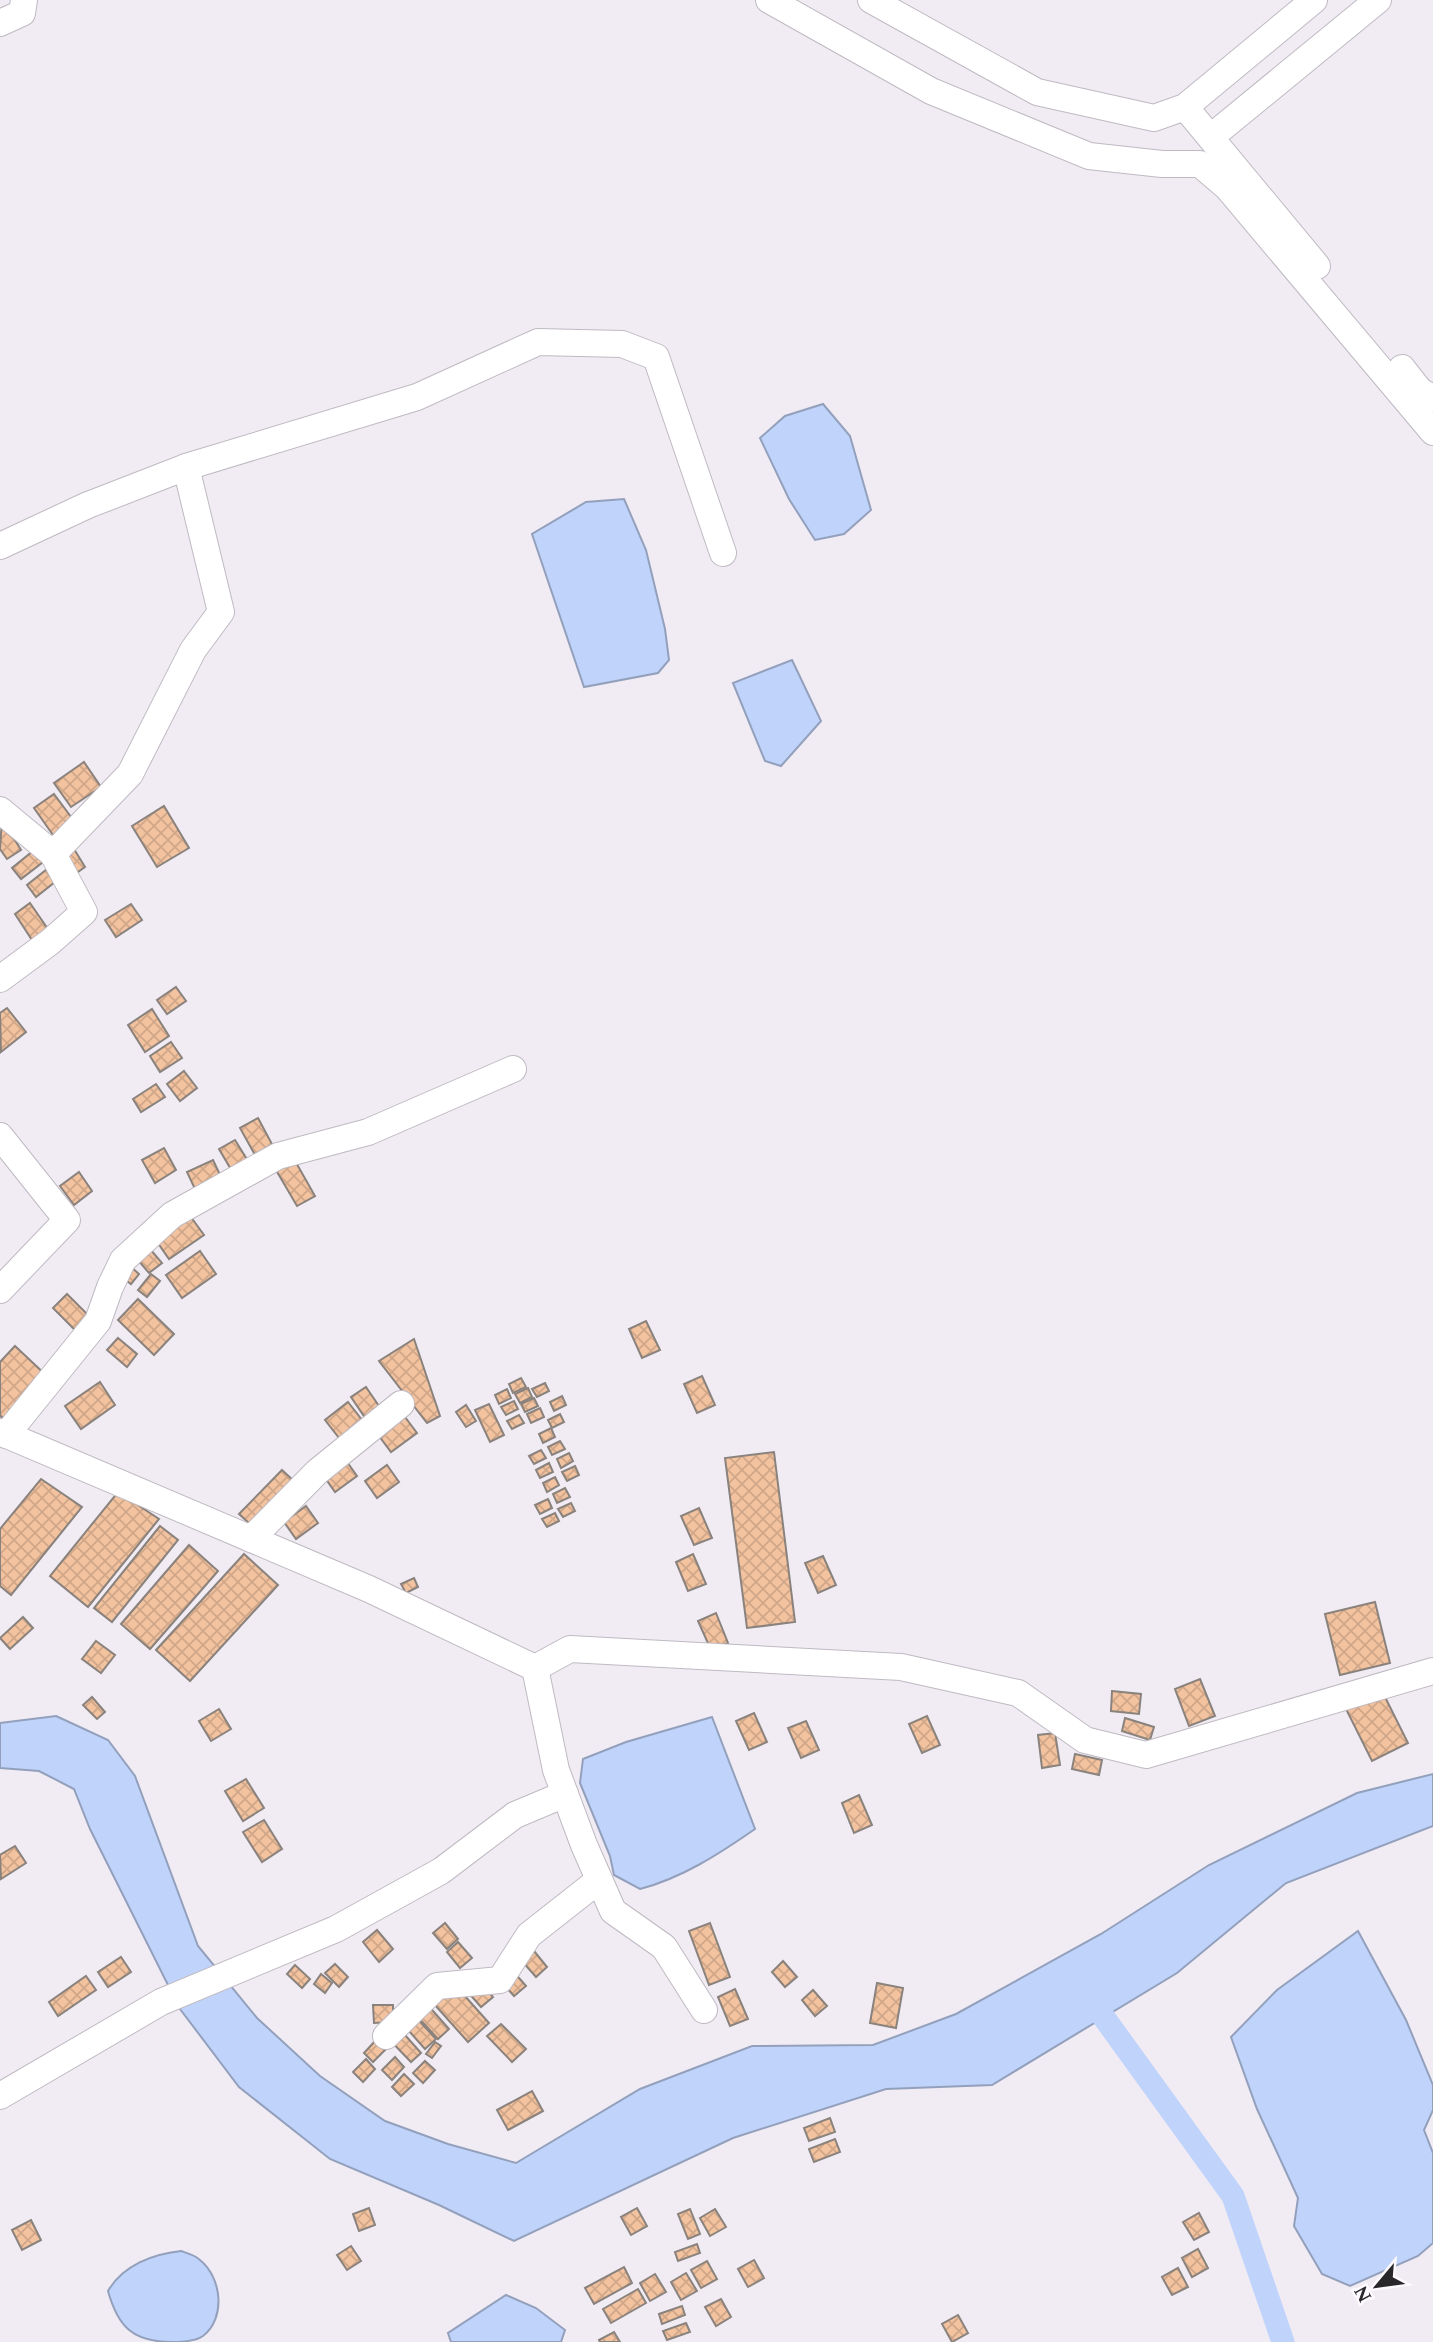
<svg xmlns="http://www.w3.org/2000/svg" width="1433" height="2342" viewBox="0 0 1433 2342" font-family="Spectral,serif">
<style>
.water{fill:#c0d4fb;stroke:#93a0bc;stroke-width:2}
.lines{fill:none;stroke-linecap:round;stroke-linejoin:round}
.canal{stroke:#c0d4fb;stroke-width:23}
.building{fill:url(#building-cross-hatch);stroke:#8a827c;stroke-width:2}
.minor-casing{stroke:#bfbac2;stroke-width:28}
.minor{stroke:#fff;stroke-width:26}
</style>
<defs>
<pattern id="building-cross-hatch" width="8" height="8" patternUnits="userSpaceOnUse" patternTransform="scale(1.75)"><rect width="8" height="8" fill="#f3c29f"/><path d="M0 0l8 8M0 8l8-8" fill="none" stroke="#d0a789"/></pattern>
</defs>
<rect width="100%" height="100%" fill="#f1ebf4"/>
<g class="water">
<path d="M823 404 850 436 871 510 844 534 815 540 789 499 760 438 785 416Z"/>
<path d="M624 499 646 550 665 629 669 660 658 673 584 687 532 534 586 502Z"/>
<path d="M792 660 821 721 781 766 765 761 733 683Z"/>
<path d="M56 1716 108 1740 135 1776 198 1946 257 2018 320 2076 385 2121 448 2144 516 2163 640 2089 752 2046 873 2045 956 2014 1101 1934 1209 1865 1357 1793 1433 1774V1826L1286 1883 1177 1973 992 2085 886 2089 733 2138 514 2241 439 2205 330 2159 239 2087 180 2009 90 1829 74 1789 39 1771 0 1768V1723Z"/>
<path d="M712 1717 755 1829C719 1854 682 1878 640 1889L614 1875 610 1856 580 1783 583 1759 626 1742Z"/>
<path d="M1358 1931 1406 2020 1433 2085V2110L1424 2130 1433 2153V2243L1418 2256 1350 2286 1322 2274 1294 2226 1298 2198 1257 2109 1231 2037 1277 1990Z"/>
<path d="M181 2251C187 2253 195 2255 200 2260 222 2278 226 2318 203 2336 196 2341 181 2342 172 2342 133 2342 118 2327 108 2291 123 2265 153 2254 181 2251Z"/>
<path d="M506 2295 536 2308 565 2330 561 2342H451L448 2333Z"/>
</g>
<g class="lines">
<path class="canal" d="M1092 2001 1233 2196 1283 2342"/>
</g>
<g class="building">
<path d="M84 762 101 787 71 807 54 783Z"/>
<path d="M54 794 74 821 53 835 34 808Z"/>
<path d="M164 806 189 848 157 867 132 826Z"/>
<path d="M2 819 21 850 7 859 0 849Z"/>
<path d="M38 847 47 859 21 879 12 868Z"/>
<path d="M74 849 85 867 75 874 63 856Z"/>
<path d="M51 866 60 878 36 897 27 885Z"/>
<path d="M30 903 50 932 34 943 15 914Z"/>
<path d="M131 904 142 920 116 937 105 920Z"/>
<path d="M176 987 186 1001 167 1014 157 1000Z"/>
<path d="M7 1008 26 1032 1 1052 0 1013Z"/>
<path d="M152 1009 169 1036 145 1052 128 1025Z"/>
<path d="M171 1042 182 1058 160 1072 150 1056Z"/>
<path d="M184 1071 197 1088 180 1101 167 1084Z"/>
<path d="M156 1084 165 1097 141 1112 133 1099Z"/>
<path d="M258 1118 273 1146 255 1155 240 1128Z"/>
<path d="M235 1140 248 1161 232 1171 219 1149Z"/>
<path d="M164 1148 176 1170 155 1183 142 1160Z"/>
<path d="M294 1159 315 1196 297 1206 276 1170Z"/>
<path d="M213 1160 221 1177 195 1189 187 1172Z"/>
<path d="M79 1172 92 1191 74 1205 60 1186Z"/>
<path d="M188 1213 204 1235 169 1259 153 1236Z"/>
<path d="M150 1249 162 1263 149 1273 137 1259Z"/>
<path d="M200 1251 216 1274 182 1298 166 1275Z"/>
<path d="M131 1267 139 1274 131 1284 123 1278Z"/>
<path d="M151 1274 160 1281 147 1297 138 1290Z"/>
<path d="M67 1294 91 1318 77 1332 53 1308Z"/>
<path d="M138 1299 174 1334 154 1355 118 1320Z"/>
<path d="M646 1321 660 1350 642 1358 629 1329Z"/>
<path d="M118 1338 137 1354 127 1367 107 1350Z"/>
<path d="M414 1339 440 1416 427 1423 379 1361Z"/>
<path d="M15 1346 48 1377 7 1420 0 1416V1362Z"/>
<path d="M702 1376 715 1405 697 1413 684 1384Z"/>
<path d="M521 1378 526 1387 513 1393 509 1384Z"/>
<path d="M100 1382 115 1405 81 1429 65 1406Z"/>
<path d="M545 1383 549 1391 537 1397 532 1389Z"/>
<path d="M366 1387 381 1409 366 1419 351 1397Z"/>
<path d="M528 1388 532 1397 520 1403 515 1394Z"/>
<path d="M507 1389 511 1398 499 1404 495 1395Z"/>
<path d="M562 1396 566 1405 554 1411 550 1402Z"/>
<path d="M534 1398 538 1406 525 1412 521 1404Z"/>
<path d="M514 1401 518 1409 506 1415 501 1407Z"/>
<path d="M348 1402 366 1425 343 1443 325 1420Z"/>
<path d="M489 1404 504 1435 490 1442 475 1410Z"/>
<path d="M466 1405 476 1421 466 1427 456 1412Z"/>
<path d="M540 1408 544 1417 531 1423 527 1414Z"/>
<path d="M560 1414 564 1422 552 1428 548 1420Z"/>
<path d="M519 1415 524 1423 512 1429 507 1421Z"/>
<path d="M405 1417 417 1433 391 1452 379 1436Z"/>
<path d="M551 1428 555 1437 543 1443 539 1434Z"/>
<path d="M560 1441 565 1449 552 1455 548 1447Z"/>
<path d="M541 1450 546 1458 534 1464 529 1456Z"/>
<path d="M774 1452 795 1622 747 1628 725 1458Z"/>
<path d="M569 1453 573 1461 561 1468 557 1459Z"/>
<path d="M345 1459 357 1476 335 1492 323 1475Z"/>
<path d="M549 1463 553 1472 540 1478 536 1470Z"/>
<path d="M387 1465 399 1482 377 1498 365 1481Z"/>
<path d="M575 1466 579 1475 567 1481 562 1472Z"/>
<path d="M282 1470 295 1482 252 1526 239 1514Z"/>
<path d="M555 1477 559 1485 547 1492 543 1483Z"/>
<path d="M41 1479 82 1507 11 1595 0 1586V1529Z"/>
<path d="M565 1488 570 1497 557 1503 553 1494Z"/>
<path d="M118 1492 159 1519 88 1607 50 1576Z"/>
<path d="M548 1499 552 1508 540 1514 535 1505Z"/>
<path d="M571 1503 575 1511 563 1517 558 1509Z"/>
<path d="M306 1506 318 1523 296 1539 284 1522Z"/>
<path d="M699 1508 712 1538 694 1545 681 1516Z"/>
<path d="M555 1513 559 1521 547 1527 542 1519Z"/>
<path d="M160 1526 178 1540 112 1622 94 1608Z"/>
<path d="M189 1545 218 1571 150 1649 121 1624Z"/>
<path d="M244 1554 278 1585 190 1681 156 1650Z"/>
<path d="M693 1554 706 1584 688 1591 676 1562Z"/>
<path d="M823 1556 836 1585 818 1593 805 1563Z"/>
<path d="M414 1578 418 1587 406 1593 401 1584Z"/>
<path d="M1375 1602 1390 1663 1340 1675 1325 1614Z"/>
<path d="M716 1613 728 1643 711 1650 698 1621Z"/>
<path d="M23 1617 33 1628 10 1649 0 1638Z"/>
<path d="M96 1641 115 1655 101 1673 82 1659Z"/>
<path d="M1200 1679 1215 1716 1189 1726 1175 1689Z"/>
<path d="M1112 1691 1141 1694 1139 1714 1111 1711Z"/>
<path d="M1382 1691 1408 1743 1372 1761 1346 1709Z"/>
<path d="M92 1697 105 1712 97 1719 83 1705Z"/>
<path d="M219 1709 231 1729 211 1741 199 1721Z"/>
<path d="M754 1713 767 1742 749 1750 736 1721Z"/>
<path d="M927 1716 940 1745 922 1753 909 1724Z"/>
<path d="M1125 1718 1154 1727 1150 1740 1122 1731Z"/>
<path d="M806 1721 819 1750 801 1758 788 1728Z"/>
<path d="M1055 1733 1060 1765 1042 1768 1038 1735Z"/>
<path d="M1075 1754 1102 1760 1099 1775 1072 1769Z"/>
<path d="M246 1779 264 1808 243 1821 225 1791Z"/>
<path d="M859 1795 872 1825 854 1833 842 1803Z"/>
<path d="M264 1820 282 1849 262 1862 243 1832Z"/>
<path d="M15 1846 26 1863 1 1879 0 1855Z"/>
<path d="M445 1923 458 1939 447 1949 433 1933Z"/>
<path d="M710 1923 730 1977 709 1985 689 1931Z"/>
<path d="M377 1930 393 1949 379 1962 363 1942Z"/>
<path d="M458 1942 472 1958 460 1968 447 1952Z"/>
<path d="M534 1951 547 1967 536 1977 522 1961Z"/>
<path d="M121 1957 131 1972 108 1987 98 1972Z"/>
<path d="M783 1961 797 1977 785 1987 772 1972Z"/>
<path d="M335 1964 348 1977 339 1987 325 1973Z"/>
<path d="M295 1965 310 1979 302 1988 287 1974Z"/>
<path d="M512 1970 526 1986 514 1996 500 1980Z"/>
<path d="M321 1974 332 1983 325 1993 314 1984Z"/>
<path d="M86 1976 96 1990 58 2016 49 2002Z"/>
<path d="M447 1976 489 2023 468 2042 426 1995Z"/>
<path d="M479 1980 493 1997 481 2007 467 1991Z"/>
<path d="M877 1983 903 1988 896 2028 870 2023Z"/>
<path d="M735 1989 748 2019 730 2026 718 1997Z"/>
<path d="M813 1990 827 2006 815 2016 802 2000Z"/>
<path d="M425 2002 449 2029 438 2039 414 2013Z"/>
<path d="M373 2005H393V2022L374 2023Z"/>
<path d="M411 2012 436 2039 425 2049 401 2022Z"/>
<path d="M501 2024 526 2049 512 2062 487 2036Z"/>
<path d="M397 2026 421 2053 411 2062 386 2036Z"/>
<path d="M376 2040 386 2049 373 2062 364 2053Z"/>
<path d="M435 2042 441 2046 432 2058 426 2054Z"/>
<path d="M395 2057 404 2067 392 2080 382 2070Z"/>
<path d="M366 2059 375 2069 363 2082 353 2072Z"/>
<path d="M425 2061 435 2070 423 2083 413 2073Z"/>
<path d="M404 2074 414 2084 401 2096 392 2087Z"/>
<path d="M532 2091 543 2111 508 2130 497 2110Z"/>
<path d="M830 2118 835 2132 809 2141 804 2128Z"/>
<path d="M835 2139 840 2152 814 2162 809 2149Z"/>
<path d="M369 2208 375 2225 359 2231 353 2214Z"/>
<path d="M637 2208 647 2226 631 2235 621 2217Z"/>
<path d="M690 2209 700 2234 688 2239 678 2214Z"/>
<path d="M715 2209 726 2227 710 2236 700 2218Z"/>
<path d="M1199 2213 1209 2232 1194 2240 1183 2222Z"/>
<path d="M31 2220 41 2240 22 2250 12 2230Z"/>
<path d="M697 2244 700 2253 678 2261 675 2252Z"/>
<path d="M351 2246 361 2261 347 2270 337 2255Z"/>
<path d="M1198 2249 1208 2268 1192 2277 1182 2258Z"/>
<path d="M754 2260 764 2278 748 2287 738 2269Z"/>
<path d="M707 2261 717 2279 701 2288 691 2270Z"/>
<path d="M624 2267 632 2283 594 2304 585 2288Z"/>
<path d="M1178 2268 1188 2287 1172 2295 1162 2277Z"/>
<path d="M686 2273 697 2291 681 2300 671 2282Z"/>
<path d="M655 2274 666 2292 650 2301 640 2283Z"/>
<path d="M638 2289 646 2303 611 2323 603 2309Z"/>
<path d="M721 2299 731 2317 716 2326 705 2307Z"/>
<path d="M682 2306 685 2315 662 2324 659 2314Z"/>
<path d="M958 2315 968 2333 952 2342 942 2324Z"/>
<path d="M686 2323 690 2332 667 2340 663 2331Z"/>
<path d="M614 2332 620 2342H600L599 2340Z"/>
</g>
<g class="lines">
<g class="minor-casing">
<g id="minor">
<path d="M769 0 931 91 1089 156 1162 164H1200L1227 187 1433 432"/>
<path d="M871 0 1037 92 1154 118 1185 107 1314 0"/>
<path d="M0 23 22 13 24 0"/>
<path d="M1185 107 1317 266"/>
<path d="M1211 137 1378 0"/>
<path d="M1402 368 1420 391 1433 398"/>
<path d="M186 467 417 397 538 342 622 344 656 357 723 553"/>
<path d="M0 546 88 505 186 467 221 612 193 650 130 774 53 854 84 912 50 942 0 979"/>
<path d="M0 810 53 854"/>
<path d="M0 1136 67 1220 0 1290"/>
<path d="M0 1432 369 1589 535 1668 570 1649 901 1667 1018 1693 1085 1740 1146 1755 1433 1671"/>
<path d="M6 1435 98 1321 110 1287 123 1260 172 1215 278 1156 368 1132 513 1069"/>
<path d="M251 1539 317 1472 401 1404"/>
<path d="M535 1668 556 1770 584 1845 613 1911 664 1947 704 2010"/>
<path d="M386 2036 437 1986 500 1980 529 1935 599 1880"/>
<path d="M0 2096 161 2002 336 1929 441 1871 515 1815 565 1794"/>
</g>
</g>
<use href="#minor" class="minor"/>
</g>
<g transform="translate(1377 2286) rotate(241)" stroke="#fdfaff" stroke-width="5" paint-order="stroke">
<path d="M0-5L12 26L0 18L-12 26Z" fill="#29272a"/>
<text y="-10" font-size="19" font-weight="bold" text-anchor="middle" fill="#29272a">N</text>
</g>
</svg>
